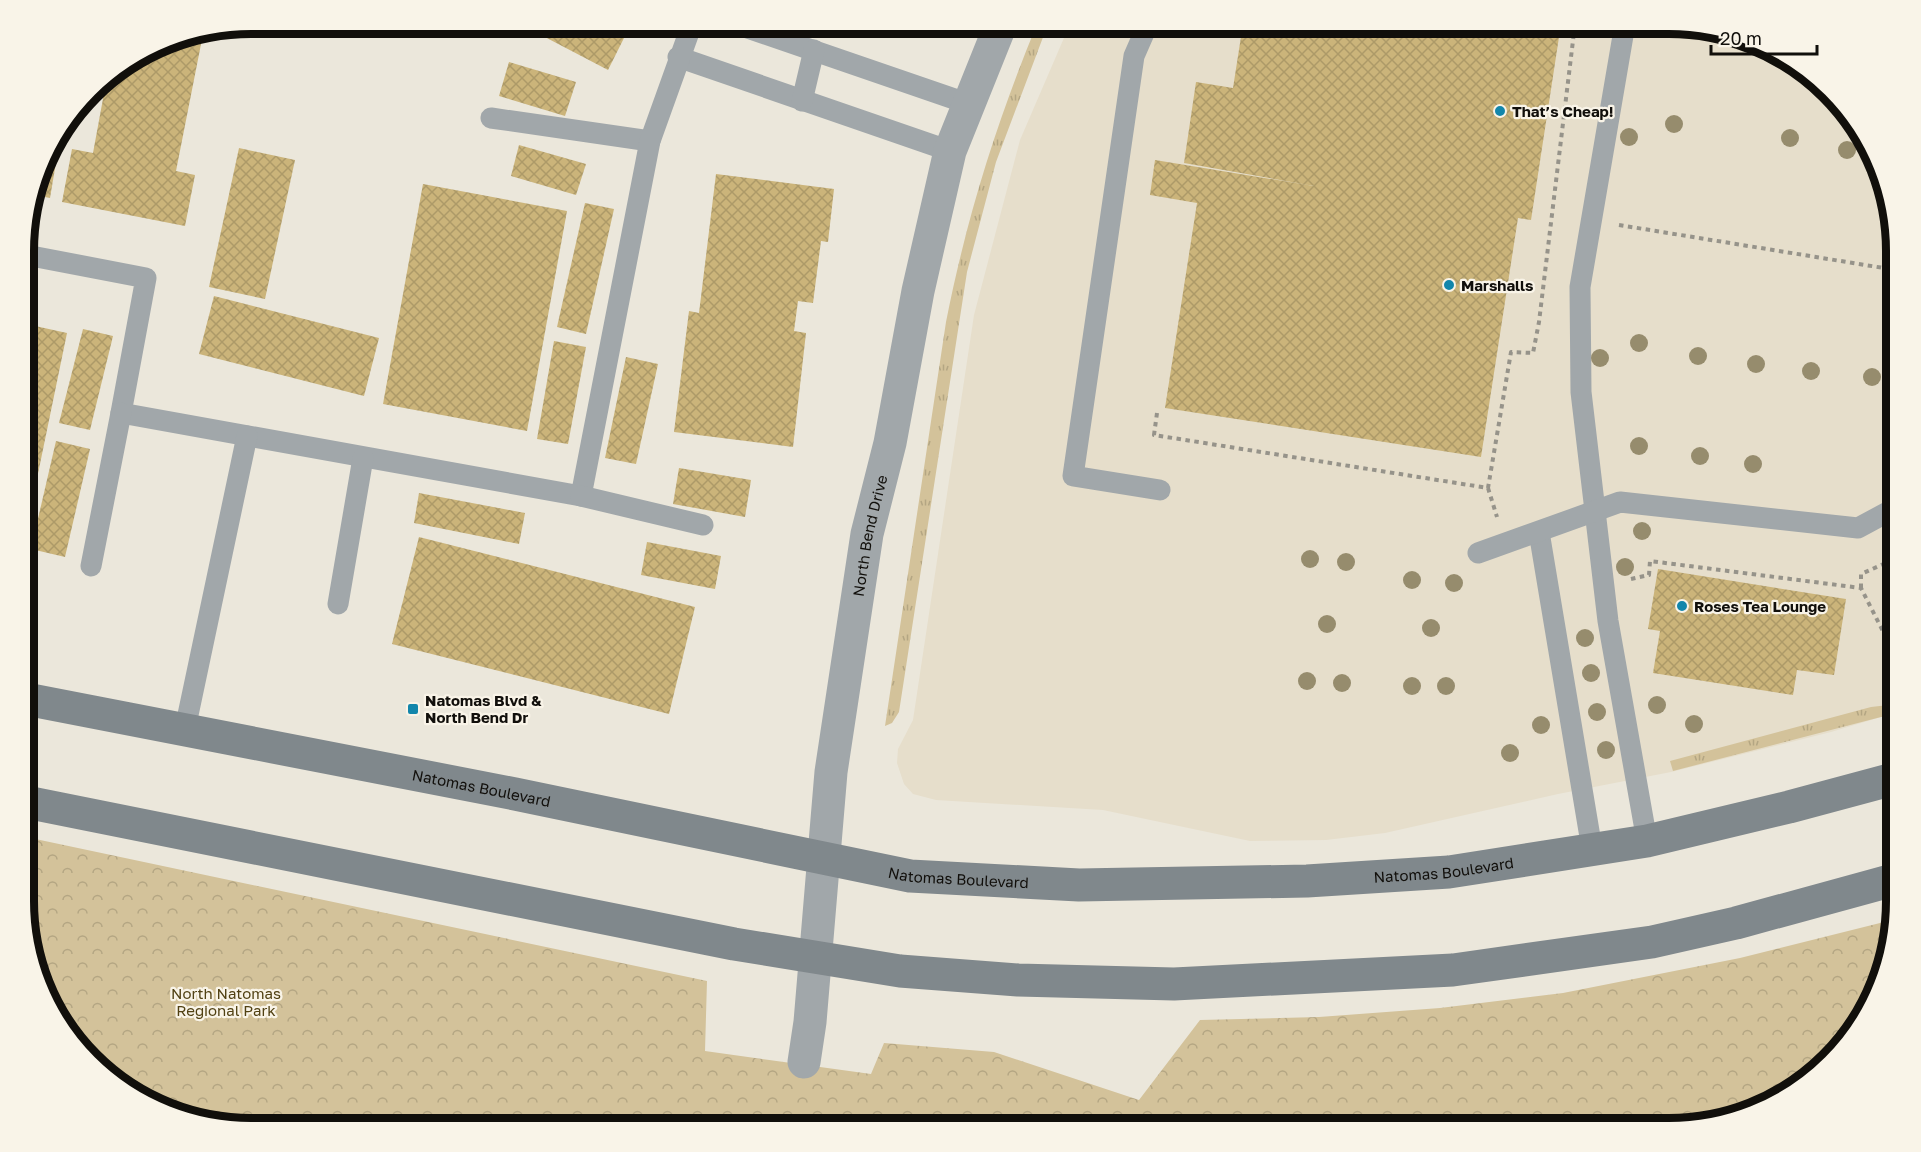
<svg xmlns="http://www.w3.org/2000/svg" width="1921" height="1152" viewBox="0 0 1921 1152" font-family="'Golos Text',sans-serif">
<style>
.built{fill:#e6decb}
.grass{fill:url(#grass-tufts)}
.park{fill:url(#park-crowns)}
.building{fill:url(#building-cross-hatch)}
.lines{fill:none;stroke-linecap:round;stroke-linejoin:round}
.path{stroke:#96938a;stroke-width:4;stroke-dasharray:4.5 4.5;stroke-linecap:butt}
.service{stroke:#a1a7aa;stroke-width:21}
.tertiary{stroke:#a1a7aa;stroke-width:33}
.secondary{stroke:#80888c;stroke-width:33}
.tree{fill:#968c6d}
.poi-dot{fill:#1286ab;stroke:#f9f4e8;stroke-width:2}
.labels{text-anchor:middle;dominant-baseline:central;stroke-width:4.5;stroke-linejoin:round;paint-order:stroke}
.poi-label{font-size:15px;font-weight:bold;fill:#110f0b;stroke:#f9f4e8;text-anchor:start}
.street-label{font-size:15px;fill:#110f0b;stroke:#f9f4e8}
.park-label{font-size:15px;fill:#514113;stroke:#f9f4e8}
.rim{fill:none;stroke:#110f0b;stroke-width:8}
</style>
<defs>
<pattern id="grass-tufts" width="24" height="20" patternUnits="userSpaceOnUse" patternTransform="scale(1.5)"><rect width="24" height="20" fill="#d3c29a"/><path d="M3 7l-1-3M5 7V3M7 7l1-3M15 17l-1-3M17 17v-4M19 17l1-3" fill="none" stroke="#b4a683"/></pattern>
<pattern id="park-crowns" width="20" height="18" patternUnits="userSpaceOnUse" patternTransform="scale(1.5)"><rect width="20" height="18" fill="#d3c29a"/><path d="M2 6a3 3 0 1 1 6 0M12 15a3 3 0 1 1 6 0" fill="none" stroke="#b4a683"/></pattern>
<pattern id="building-cross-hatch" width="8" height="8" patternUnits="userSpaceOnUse" patternTransform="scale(1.5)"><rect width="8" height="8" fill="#cbb47a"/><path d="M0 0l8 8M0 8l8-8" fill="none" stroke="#ad9a68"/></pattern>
</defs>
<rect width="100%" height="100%" fill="#ebe7db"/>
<path class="built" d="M1070 24H1670L1729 32 1784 55 1830 90 1866 137 1896 236 1897 716 1881 717 1831 732 1671 772 1558 794 1385 833 1326 840 1250 841 1103 810 936 800 913 794 904 784 897 763 898 749 913 720 974 315 1020 140Z"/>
<g class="grass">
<path d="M1037 24H1048L996 162 967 272 899 712 892 723 885 726 946 322C967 216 996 124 1037 24Z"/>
<path d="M1897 704V716L1881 717 1673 771 1670 761 1871 707Z"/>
</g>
<path class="park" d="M26 837 707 981 705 1051 871 1074 884 1043 994 1052 1139 1100 1200 1020 1319 1017 1440 1008 1563 993 1740 958 1896 919 1866 1015 1830 1062 1784 1097 1684 1128H251L192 1120 137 1097 62 1027 26 930Z"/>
<g class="building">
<path d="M520 24H631L608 70Z"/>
<path d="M1243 24H1561L1531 220 1518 218 1481 457 1165 408 1197 203 1150 195 1155 160 1314 186 1184 163 1196 82 1233 88Z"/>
<path d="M203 34 176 171 195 175 185 226 62 202 72 149 93 153 107 77 165 41Z"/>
<path d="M509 62 576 82 565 116 499 96Z"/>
<path d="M61 133 50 198 34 195 48 150Z"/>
<path d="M519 145 586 164 576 195 511 176Z"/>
<path d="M239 148 295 160 265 299 209 287Z"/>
<path d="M716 174 834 189 828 242 821 241 813 303 798 301 794 331 806 333 793 447 674 432 689 311 699 313Z"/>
<path d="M423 184 567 211 527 431 383 404Z"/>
<path d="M585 203 614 209 586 334 557 327Z"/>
<path d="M214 296 379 338 364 396 199 354Z"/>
<path d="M26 324 67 333 27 527H26Z"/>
<path d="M83 329 113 336 90 430 59 423Z"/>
<path d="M554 341 586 347 568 444 537 439Z"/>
<path d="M626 357 658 364 636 464 605 458Z"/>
<path d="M56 441 90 449 65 557 31 549Z"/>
<path d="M679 468 751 480 745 517 673 504Z"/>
<path d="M419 493 525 513 519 544 414 523Z"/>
<path d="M419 537 695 607 669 714 392 644Z"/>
<path d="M647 542 721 556 715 589 641 575Z"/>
<path d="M1658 569 1846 599 1834 675 1797 670 1793 695 1653 673 1660 631 1648 629Z"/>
</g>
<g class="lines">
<g class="path">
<path d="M1619 225 1896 270"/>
<path d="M1157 413 1154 435 1488 488 1511 352 1533 353 1539 322 1575 24"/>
<path d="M1488 488 1497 517"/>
<path d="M1631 579 1649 575 1650 561 1861 588 1897 659"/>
<path d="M1861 588V574L1897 558"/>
</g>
<g class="service">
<path d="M736 24 969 104"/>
<path d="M1148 24 1134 56 1073 476 1160 490"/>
<path d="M1625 24 1580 287 1581 392 1608 621 1647 841"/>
<path d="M678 57 950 151"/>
<path d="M802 101 814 50"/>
<path d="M491 118 650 141"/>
<path d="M26 255 146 278 121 413 581 496 650 141 692 24"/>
<path d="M581 496 703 525"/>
<path d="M1539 532 1592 849"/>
<path d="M1478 553 1620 502 1858 528 1897 507"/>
<path d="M91 566 121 413"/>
<path d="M338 604 363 458"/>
<path d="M185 729 247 436"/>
</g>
<path class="tertiary" id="s1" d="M804 1062 810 1022 831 772 867 534 890 443 918 291 950 151 1001 24"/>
<g class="secondary">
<path id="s2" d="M26 699 515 794 910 876 1079 885 1307 881 1449 872 1647 841 1789 807 1897 778"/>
<path d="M26 802 734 944 900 971 1018 980 1174 984 1453 970 1652 942 1736 923 1897 879"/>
</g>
</g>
<g class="tree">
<circle cx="1674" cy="124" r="9"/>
<circle cx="1629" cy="137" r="9"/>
<circle cx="1790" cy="138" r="9"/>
<circle cx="1847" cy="150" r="9"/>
<circle cx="1639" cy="343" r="9"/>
<circle cx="1698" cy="356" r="9"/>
<circle cx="1600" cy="358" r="9"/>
<circle cx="1756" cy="364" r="9"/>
<circle cx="1811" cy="371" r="9"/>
<circle cx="1872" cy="377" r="9"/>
<circle cx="1639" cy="446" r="9"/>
<circle cx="1700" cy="456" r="9"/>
<circle cx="1753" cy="464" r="9"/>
<circle cx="1642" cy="531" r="9"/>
<circle cx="1310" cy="559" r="9"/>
<circle cx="1346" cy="562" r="9"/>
<circle cx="1625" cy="567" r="9"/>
<circle cx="1412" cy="580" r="9"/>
<circle cx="1454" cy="583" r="9"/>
<circle cx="1327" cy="624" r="9"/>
<circle cx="1431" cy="628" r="9"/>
<circle cx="1585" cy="638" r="9"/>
<circle cx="1591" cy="673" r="9"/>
<circle cx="1307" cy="681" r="9"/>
<circle cx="1342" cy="683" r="9"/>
<circle cx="1412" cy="686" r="9"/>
<circle cx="1446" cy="686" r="9"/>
<circle cx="1657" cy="705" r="9"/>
<circle cx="1597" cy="712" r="9"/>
<circle cx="1694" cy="724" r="9"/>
<circle cx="1541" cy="725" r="9"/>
<circle cx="1606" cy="750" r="9"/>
<circle cx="1510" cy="753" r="9"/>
</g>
<g class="poi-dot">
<circle cx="1500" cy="111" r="6"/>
<circle cx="1449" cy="285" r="6"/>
<circle cx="1682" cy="606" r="6"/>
<rect x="407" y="703" width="12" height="12" rx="3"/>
</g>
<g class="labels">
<g class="poi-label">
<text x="1512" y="111">That’s Cheap!</text>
<text x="1461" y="285">Marshalls</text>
<text x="1694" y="606">Roses Tea Lounge</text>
<text x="425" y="700">Natomas Blvd &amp;<tspan x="425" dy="17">North Bend Dr</tspan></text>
</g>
<g class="street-label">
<text stroke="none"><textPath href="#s1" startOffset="531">North Bend Drive</textPath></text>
<text stroke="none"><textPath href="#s2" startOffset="464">Natomas Boulevard</textPath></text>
<text stroke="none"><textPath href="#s2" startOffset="1436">Natomas Boulevard</textPath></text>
<text stroke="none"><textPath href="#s2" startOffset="950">Natomas Boulevard</textPath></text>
</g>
<g class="park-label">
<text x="226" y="993">North Natomas<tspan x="226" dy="17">Regional Park</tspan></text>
</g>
</g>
<path d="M0 0H1921V1152H0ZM251 34H1669A217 217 0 0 1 1886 251V901A217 217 0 0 1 1669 1118H251A217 217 0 0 1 34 901V251A217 217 0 0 1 251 34Z" fill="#f9f4e8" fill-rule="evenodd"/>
<path class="rim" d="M251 34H1669A217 217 0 0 1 1886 251V901A217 217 0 0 1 1669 1118H251A217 217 0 0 1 34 901V251A217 217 0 0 1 251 34Z"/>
<path d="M1711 45v9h106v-9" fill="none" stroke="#110f0b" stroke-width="3"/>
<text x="1720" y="45" font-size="18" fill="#110f0b" stroke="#f9f4e8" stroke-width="4.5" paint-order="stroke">20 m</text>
</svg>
